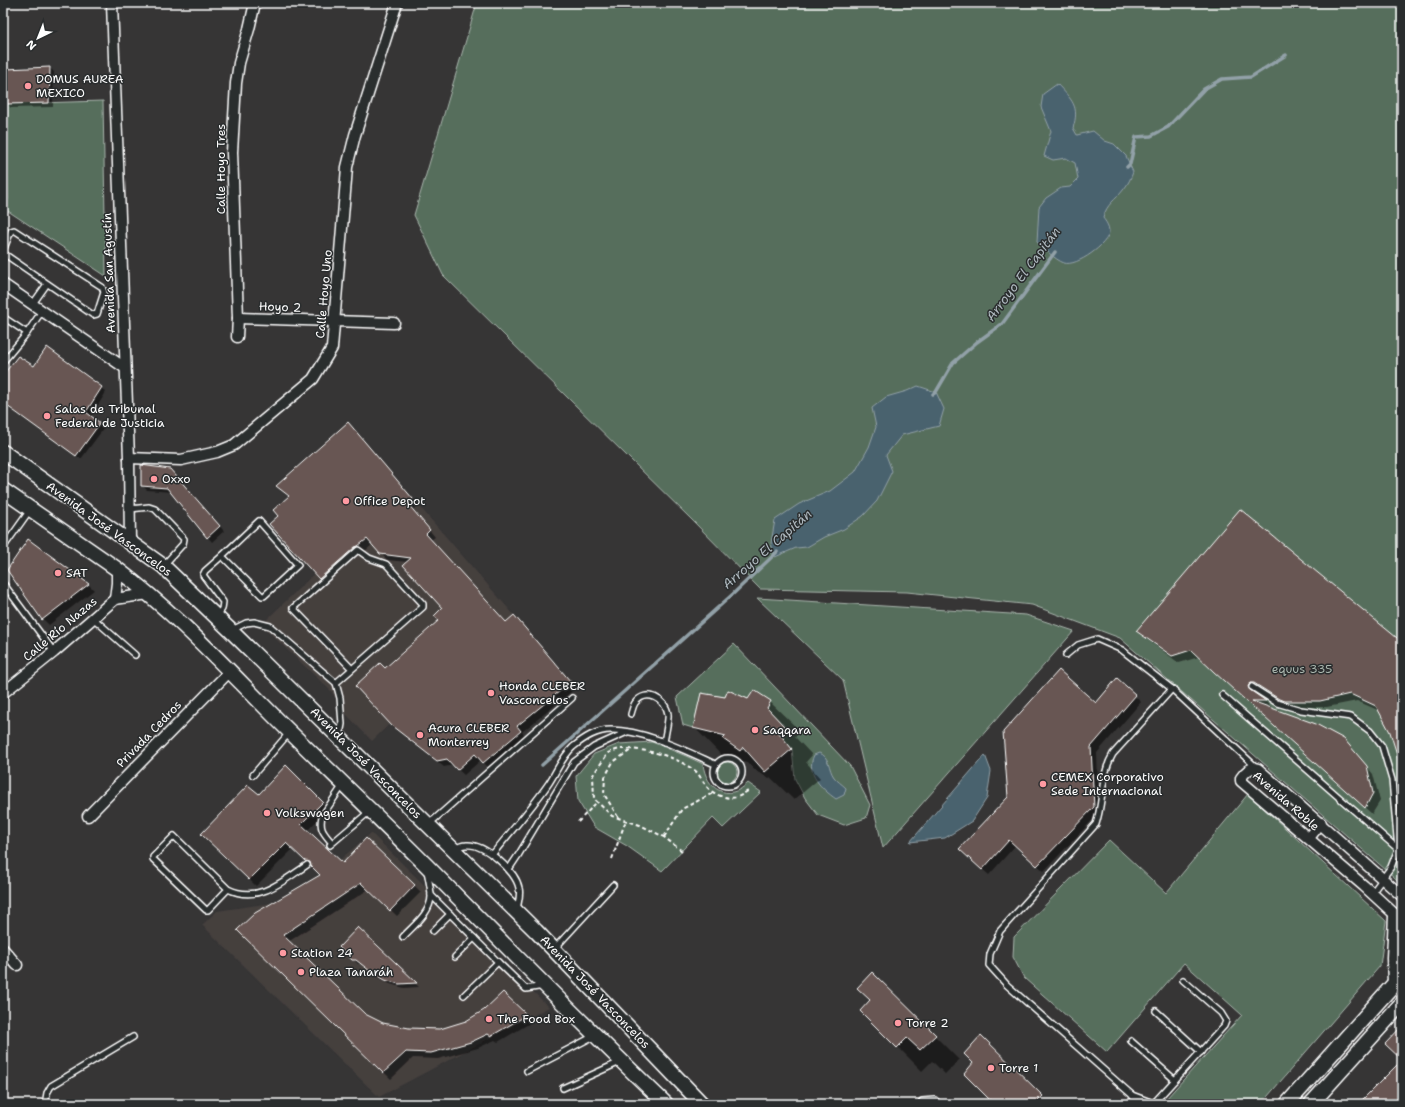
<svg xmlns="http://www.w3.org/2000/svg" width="1405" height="1107" viewBox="0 0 1405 1107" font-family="'Shantell Sans',sans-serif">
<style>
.built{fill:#453f3e}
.green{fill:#566e5c;stroke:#aab6ae}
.water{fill:#4a626e;stroke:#92a1a8}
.shadow{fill:#0007}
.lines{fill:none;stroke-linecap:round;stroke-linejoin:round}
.stream{stroke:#92a1a8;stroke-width:3.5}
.building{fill:#685752;stroke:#fff}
.lane-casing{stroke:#fff;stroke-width:8}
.street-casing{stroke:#fff;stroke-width:13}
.secondary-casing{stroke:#fff;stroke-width:17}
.path{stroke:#fff;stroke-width:2;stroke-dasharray:4 3;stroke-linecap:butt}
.lane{stroke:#2a2d2e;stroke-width:5}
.street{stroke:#2a2d2e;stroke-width:10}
.secondary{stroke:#2a2d2e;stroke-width:14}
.poi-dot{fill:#ff9aa2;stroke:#2a2d2e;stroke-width:1.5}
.labels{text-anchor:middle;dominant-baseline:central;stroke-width:3;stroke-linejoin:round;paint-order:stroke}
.poi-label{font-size:12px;fill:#fff;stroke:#2a2d2e;text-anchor:start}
.street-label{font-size:12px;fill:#fff;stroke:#2a2d2e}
.park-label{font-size:12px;fill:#aab6ae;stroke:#2a2d2e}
.water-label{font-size:13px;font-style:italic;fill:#aeb8be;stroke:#2a2d2e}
</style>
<rect width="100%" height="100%" fill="#363535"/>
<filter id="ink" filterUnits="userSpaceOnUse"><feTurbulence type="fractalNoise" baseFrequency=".025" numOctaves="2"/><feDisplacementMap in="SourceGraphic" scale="8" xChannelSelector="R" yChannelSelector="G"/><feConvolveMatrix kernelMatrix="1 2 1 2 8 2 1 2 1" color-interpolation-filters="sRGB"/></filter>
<g filter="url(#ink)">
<g class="built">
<path d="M413 499 514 615 411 703 372 741 345 713 331 691 261 625 314 574 320 580Z"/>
<path d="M371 833 549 1007 379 1097 202 925 217 911 272 903 328 870Z"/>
</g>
<g class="green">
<path d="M477 3H1402V884L1120 638 1032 605 907 592 760 589 692 520 443 275 414 215Z"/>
<path d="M103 101 106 276 5 209 8 199 6 104Z"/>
<path d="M757 598 1026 615 1074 631 883 848 843 680Z"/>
<path d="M734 644 850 766 870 805 866 818 844 825 818 815 805 798 795 779 792 749 779 733 784 726 767 708 771 701 748 699 728 690 725 697 701 694 693 728 683 725 677 697Z"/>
<path d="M652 742 686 756 703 764C706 789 728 803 748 783L761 792 723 828 713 818 662 871 627 846 594 827 578 801 576 776 594 754 619 744Z"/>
<circle cx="727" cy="772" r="10"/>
<path d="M1248 794 1386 921 1380 966 1261 1104H1169L1165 1100 1242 1015 1184 963 1107 1052 1024 978 1013 957 1014 937 1109 840 1166 893Z"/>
</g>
<g class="water">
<path d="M1057 84C1072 100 1080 106 1073 128L1077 135 1093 131 1105 141 1114 144 1126 156 1133 172C1131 178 1128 184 1124 189 1115 201 1107 203 1103 218 1106 222 1109 226 1109 232 1108 244 1077 267 1064 263 1054 259 1045 249 1037 242L1039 207 1046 198 1061 188 1070 187 1078 179 1075 163 1066 158 1053 160 1044 156 1051 131 1041 107 1043 94Z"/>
<path d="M918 386 936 392 944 409 939 426 902 435 886 455 892 471 877 501 863 516 844 529 824 537 807 547 796 548 775 557 771 543 775 520 799 504 830 491 855 472 869 447 876 427 872 408 886 397 907 391Z"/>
<path d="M819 753C830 756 828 769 834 777 837 781 842 784 846 788L844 795 836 799C822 789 805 774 814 755Z"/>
<path d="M985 755 991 771 987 798 972 821 945 838 910 842Z"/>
</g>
<g class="shadow">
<path d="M50 68 54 72 53 107 11 108 7 104V70Z"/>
<path d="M35 367 101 388 106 392 91 417 104 428 81 459 3 403V377Z"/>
<path d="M348 423 418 505 413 510 435 537 431 540 507 623 520 622 576 688 522 732 526 737 489 768 481 760 464 775 453 765 444 767 393 726 386 669 440 620 443 609 408 562 387 560 373 544 364 552 361 553 326 584 271 524 280 516 289 497 278 486Z"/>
<path d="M174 474 224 531 212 542 171 492 147 490 142 485Z"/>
<path d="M28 541 89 585 94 590 49 625 43 619 8 570Z"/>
<path d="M1138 631 1402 643V768L1390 732 1380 711 1357 701 1327 707H1291L1287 706 1262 690H1258L1255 692V695L1265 701 1271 707H1268L1351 748 1373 774 1380 801 1372 814 1222 679 1199 657 1179 663 1145 638Z"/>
<path d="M1117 680 1141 702 1097 753 1099 813 1044 871 1015 846 989 875 966 855Z"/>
<path d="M749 700 770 702 799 730 795 737 812 755 806 762 820 778 794 800 770 777 769 779 753 768 747 762 722 756 694 727Z"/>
<path d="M286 766 328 809 307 831 343 864 366 839 421 892 397 916 369 889 288 942 364 1015 383 1024 409 1029 440 1030 466 1022 484 1010 503 993 532 1022 498 1042 495 1040 478 1048 438 1059 413 1058 391 1079 238 930 321 875 293 849 256 886 202 834 259 795Z"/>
<path d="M358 928 419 987 404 988 390 984 375 976 362 964H358L340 947Z"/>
<path d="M872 973 959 1060 945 1074 932 1061 922 1071 862 1011 871 1000Z"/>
<path d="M981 1037 1049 1104H995L974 1063Z"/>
</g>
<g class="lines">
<g class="stream">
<path d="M1127 167 1130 164 1136 137 1151 136 1168 127 1204 89 1222 79 1251 77 1286 55"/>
<path d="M933 394 936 392 953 363 977 342 1002 324 1055 252"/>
<path d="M542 765 733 594 777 552"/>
</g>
</g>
<g class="building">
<path d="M50 67 49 103 6 104V69Z"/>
<path d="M47 347 102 387 86 412 100 423 76 456 3 403V375L18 356 34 366Z"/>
<path d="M348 422 413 499 408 504 430 530 426 534 506 622 514 615 571 682 517 726 521 731 483 763 475 754 457 770 447 759 437 761 392 726 355 686 380 663 385 668 439 620 434 616 442 608 403 565 411 558 380 554 367 539 358 546 355 547 319 579 269 524 278 516 273 510 289 496 276 486Z"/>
<path d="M141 465 170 469 220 526 207 538 167 488 141 486Z"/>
<path d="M1240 509 1402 642V764H1400L1390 732 1376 706 1350 694 1320 701H1284L1279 699 1254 683H1251L1248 686 1250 690 1266 701H1252L1316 724 1344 739 1367 766 1373 793 1365 808 1214 672 1191 650 1172 656 1136 631Z"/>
<path d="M28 539 89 584 42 620 7 570Z"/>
<path d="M1059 670 1096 703 1117 678 1136 695 1091 747 1094 807 1037 866 1009 840 982 870 959 849 1008 797 1003 732Z"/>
<path d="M728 690 748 699 754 690 771 701 767 708 784 726 779 733 792 749 765 772 743 747 740 751 723 739 726 736 693 728 701 693 725 697Z"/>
<path d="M286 765 323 802 301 824 343 863 366 838 415 885 390 911 361 883 283 935 365 1014 383 1023 409 1028 440 1029 466 1021 484 1010 503 992 527 1015 491 1036 488 1034 471 1042 431 1053 406 1052 383 1073 237 930 255 913 320 875 311 866 310 862 305 861 286 843 249 880 201 834 248 785 259 794Z"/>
<path d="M358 927 417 983 399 984 385 980 370 971 356 960H352L339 947Z"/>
<path d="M872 972 936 1035 920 1050 907 1038 897 1048 860 1011 870 1000 857 988Z"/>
<path d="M1402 1026V1100L1399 1104H1358L1402 1060 1385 1044Z"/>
<path d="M981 1035 1043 1096 1035 1104H994L964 1074 973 1063 964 1054Z"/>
</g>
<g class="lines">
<g class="lane-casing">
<g id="lane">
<path d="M3 251 11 231 14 230 102 287 104 292 97 314 93 315 3 253"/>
<path d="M32 305 47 284"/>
<path d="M3 317 27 333"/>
<path d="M3 362 27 333 42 311"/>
<path d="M130 509 149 507 155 509 184 539 183 544 163 566"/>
<path d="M259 521 298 565 264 596H262L222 556Z"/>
<path d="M3 548 30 510"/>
<path d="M3 583 54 652"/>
<path d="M217 616 222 609 223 602 203 575 205 571 222 556"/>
<path d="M93 618 135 655"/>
<path d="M232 630 246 623 254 622 270 626 336 683 340 698 342 724 340 735"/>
<path d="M1066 655 1078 645 1097 639 1122 650 1172 689 1256 767"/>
<path d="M336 683 423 607V604L386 564 369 558 358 550 293 608 352 669"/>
<path d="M1252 687 1277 703 1301 710 1351 717 1370 731 1382 746 1392 780 1398 849 1391 867 1372 893"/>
<path d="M1222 695 1398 849"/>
<path d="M631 714C632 711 633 706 635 703 646 688 666 699 668 714 669 719 665 736 664 742"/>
<circle cx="728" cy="772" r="14"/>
<path d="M253 775 289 733"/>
<path d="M429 824 572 698"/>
<path d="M332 843C324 833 319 830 322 816L343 785"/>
<path d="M330 845 370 811"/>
<path d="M455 849C458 847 463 845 466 845 484 843 516 871 519 888 521 895 518 903 517 909"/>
<path d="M492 855C511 831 532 808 549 783 557 771 562 757 573 747 584 738 596 730 611 730 644 730 686 751 715 764"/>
<path d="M509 869 519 854 574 762 594 747 627 732"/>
<path d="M228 889 208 910H206L153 859V857L174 836 228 889C258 904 283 881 307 865"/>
<path d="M431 895 498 962"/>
<path d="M433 931 450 914"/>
<path d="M403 937C413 926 431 913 431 896 431 888 428 878 427 870"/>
<path d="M555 948 613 885"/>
<path d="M455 957 474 938"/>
<path d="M464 995 498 962 526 989 544 986"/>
<path d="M1156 1011 1201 1052"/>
<path d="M1131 1041 1175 1080"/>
<path d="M527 1071 594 1036"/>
<path d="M563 1088 620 1062"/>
<path d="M1132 1095 1137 1104"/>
<path d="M45 1104 47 1093 51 1086 133 1037"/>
<path d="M920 1104 922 1101 935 1100 939 1104"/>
<path d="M1153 1104 1224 1026 1226 1021 1221 1013 1183 980"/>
<path d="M1156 1104 1132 1095 1007 985 989 965 990 954 1000 931 1096 824C1104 800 1100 776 1113 754L1172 689"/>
</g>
</g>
<g class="street-casing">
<g id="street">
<path d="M112 3 129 458 130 543"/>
<path d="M3 284 125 368"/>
<path d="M238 318 394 323"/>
<path d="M237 337 238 318 232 152 236 83 239 63 249 29 255 3"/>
<path d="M129 458 181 460 217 452 234 445 313 379 332 348 346 180 347 167 355 135 397 3"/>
<path d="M115 599 117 583V569"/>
<path d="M3 693 54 652 115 599 148 594"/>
<path d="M88 816 230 671"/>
<path d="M1309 838 1321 823"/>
<path d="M1401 920 1364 886 1241 781V778C1245 772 1250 766 1258 769L1402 896"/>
<path d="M3 949 17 965"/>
</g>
</g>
<g class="secondary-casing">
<g id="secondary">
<path d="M3 452 163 566 230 630 536 931 702 1104"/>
<path d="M3 490 117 569C181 617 234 677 291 733 336 777 381 820 426 865 505 945 584 1026 666 1104"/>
<path d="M1395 983 1394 958 1396 916"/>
<path d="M1287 1104 1402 975"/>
<path d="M1311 1104 1402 1003"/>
</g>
</g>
<g class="path">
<path d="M618 817 604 794 605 777 613 762 631 750"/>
<path d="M578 822 597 802"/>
<path d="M664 837 682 809 713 793"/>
<path d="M682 851 664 837 640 825 612 816 594 799 593 775 608 753C613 751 618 749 623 749 647 749 671 755 691 768 699 772 700 778 705 784 711 794 726 800 737 797 741 796 744 793 748 791"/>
<path d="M612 859 626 820"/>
</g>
<use href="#lane" class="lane"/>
<use href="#street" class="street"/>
<use href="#secondary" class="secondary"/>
</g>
</g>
<g class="poi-dot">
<circle cx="28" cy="86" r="4"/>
<circle cx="47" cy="416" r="4"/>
<circle cx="154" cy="479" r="4"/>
<circle cx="346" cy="501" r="4"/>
<circle cx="58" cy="573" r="4"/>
<circle cx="491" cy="693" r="4"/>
<circle cx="755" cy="730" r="4"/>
<circle cx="420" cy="735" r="4"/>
<circle cx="1043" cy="784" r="4"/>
<circle cx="267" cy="813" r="4"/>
<circle cx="283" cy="953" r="4"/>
<circle cx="301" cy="972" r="4"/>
<circle cx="489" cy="1019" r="4"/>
<circle cx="898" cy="1023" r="4"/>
<circle cx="991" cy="1068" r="4"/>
</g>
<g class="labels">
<g class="poi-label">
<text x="36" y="79">DOMUS AUREA<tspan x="36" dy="14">MEXICO</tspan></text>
<text x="55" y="409">Salas de Tribunal<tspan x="55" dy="14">Federal de Justicia</tspan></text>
<text x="162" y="479">Oxxo</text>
<text x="354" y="501">Office Depot</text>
<text x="66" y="573">SAT</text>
<text x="499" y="686">Honda CLEBER<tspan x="499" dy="14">Vasconcelos</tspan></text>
<text x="428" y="728">Acura CLEBER<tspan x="428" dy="14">Monterrey</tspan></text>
<text x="763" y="730">Saqqara</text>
<text x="1051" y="777">CEMEX Corporativo<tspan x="1051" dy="14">Sede Internacional</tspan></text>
<text x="275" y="813">Volkswagen</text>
<text x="291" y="953">Station 24</text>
<text x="309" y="972">Plaza Tanaráh</text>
<text x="497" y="1019">The Food Box</text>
<text x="906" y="1023">Torre 2</text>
<text x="999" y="1068">Torre 1</text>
</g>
<g class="street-label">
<text transform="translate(221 169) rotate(-90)">Calle Hoyo Tres</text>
<text transform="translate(109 273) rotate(-92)">Avenida San Agustín</text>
<text transform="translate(324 294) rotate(-85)">Calle Hoyo Uno</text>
<text transform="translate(280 307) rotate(2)">Hoyo 2</text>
<text transform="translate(109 529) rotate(36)">Avenida José Vasconcelos</text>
<text transform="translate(60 629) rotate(-40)">Calle Río Nazas</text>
<text transform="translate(149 734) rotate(-46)">Privada Cedros</text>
<text transform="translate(366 763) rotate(45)">Avenida José Vasconcelos</text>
<text transform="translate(1286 801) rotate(41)">Avenida Roble</text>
<text transform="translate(595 992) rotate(46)">Avenida José Vasconcelos</text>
</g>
<g class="park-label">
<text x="1302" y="669">equus 335</text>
</g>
<g class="water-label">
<text transform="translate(1023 274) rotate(-53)">Arroyo El Capitán</text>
<text transform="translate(767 549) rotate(-41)">Arroyo El Capitán</text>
</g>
</g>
<rect width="1405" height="1107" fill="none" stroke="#2a2d2e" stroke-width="16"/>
<rect x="8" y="8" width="1389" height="1091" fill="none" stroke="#fff" stroke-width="1.5" filter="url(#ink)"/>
<g transform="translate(38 38) rotate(223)" stroke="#2a2d2e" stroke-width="3" paint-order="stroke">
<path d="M0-3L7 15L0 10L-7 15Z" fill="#ffffff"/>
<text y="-6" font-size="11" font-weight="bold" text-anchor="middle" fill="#ffffff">N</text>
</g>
</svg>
